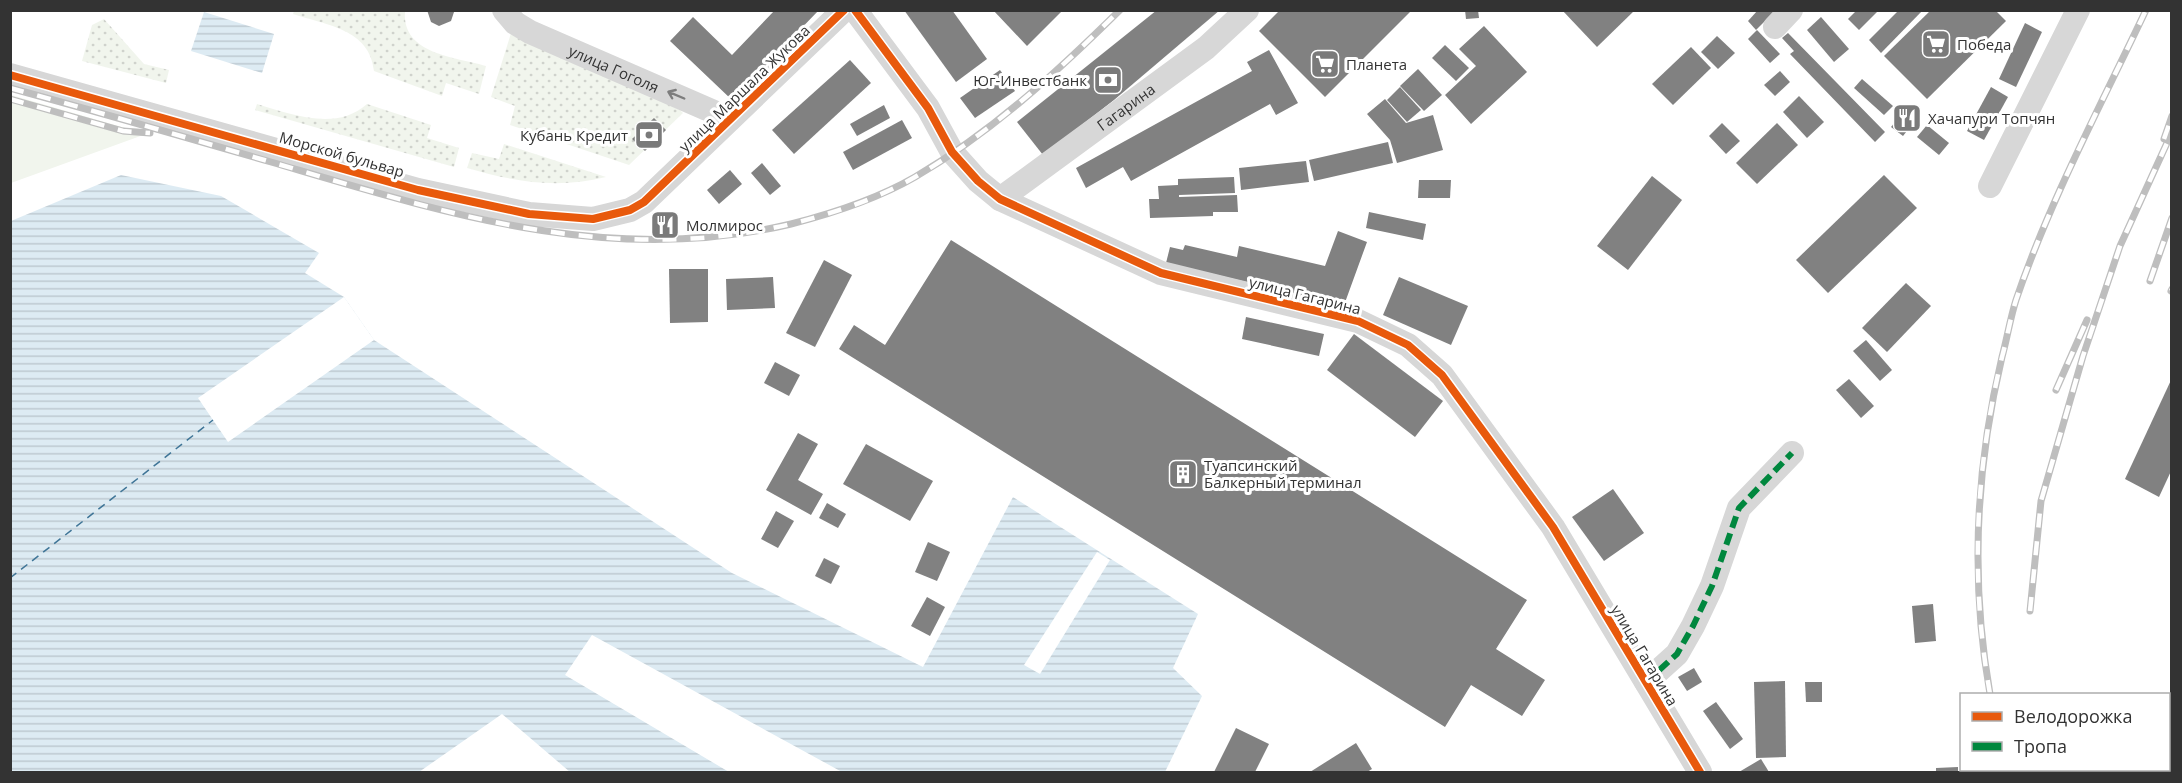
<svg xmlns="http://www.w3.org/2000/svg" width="2182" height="783" viewBox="0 0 2182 783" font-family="'Open Sans',sans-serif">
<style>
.grass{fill:url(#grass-dots)}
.park{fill:#f1f5ed}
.water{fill:url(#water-rules)}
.pier{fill:#fff}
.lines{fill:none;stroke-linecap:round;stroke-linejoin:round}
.ferry{stroke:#3f7597;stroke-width:1.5;stroke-dasharray:8 6;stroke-linecap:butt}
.building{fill:#818181}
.minor{stroke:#d7d7d7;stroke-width:24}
.rail-casing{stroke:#bebebe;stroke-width:7}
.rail{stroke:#fff;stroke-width:4.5;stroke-dasharray:14;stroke-linecap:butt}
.quiet{stroke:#00873e;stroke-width:6;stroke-dasharray:12 6;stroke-linecap:butt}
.cycleway-casing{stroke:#fff;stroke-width:11}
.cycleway{stroke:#e8590c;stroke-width:8}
.oneway{stroke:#7d7d7d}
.labels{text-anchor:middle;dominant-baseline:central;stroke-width:6;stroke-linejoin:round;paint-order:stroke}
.poi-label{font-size:15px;fill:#333;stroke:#fff;text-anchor:start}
.street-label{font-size:15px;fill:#333;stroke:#fff}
</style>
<defs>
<pattern id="grass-dots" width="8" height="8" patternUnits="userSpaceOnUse" patternTransform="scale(1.5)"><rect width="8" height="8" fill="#f1f5ed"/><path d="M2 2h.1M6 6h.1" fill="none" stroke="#cfd2cc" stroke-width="1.8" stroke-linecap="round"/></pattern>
<pattern id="water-rules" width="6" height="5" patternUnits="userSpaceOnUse" patternTransform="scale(1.5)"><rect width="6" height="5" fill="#ddebf3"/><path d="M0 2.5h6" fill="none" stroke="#becad1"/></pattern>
</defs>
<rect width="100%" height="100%" fill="#fff"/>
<g class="grass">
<path d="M294 11 405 12C402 54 455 57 486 66L479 94 446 83 442 96 374 71C370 29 326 25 293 14Z"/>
<path d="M104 19 144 64 169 70 166 83 82 61 92 25Z"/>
<path d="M512 30 680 110 683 113 629 165 510 125 515 106 491 97Z"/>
<path d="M257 104C291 114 336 132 367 104L431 125 427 138 459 148 454 167 255 110Z"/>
<path d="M504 144 606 177C557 189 515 182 467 168L472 153 499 159Z"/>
</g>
<path class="park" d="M11 95 146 134 11 183Z"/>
<g class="water">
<path d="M204 12 274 34 262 73 191 51Z"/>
<path d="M121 175 221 196 319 253 305 273 344 297 374 340 732 573 923 667 1013 497 1198 614 1173 668 1202 696 1165 772H11V221Z"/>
</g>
<g class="pier">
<path d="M344 297 374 340 228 442 198 398Z"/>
<path d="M1097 552 1110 560 1040 674 1024 665Z"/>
<path d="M592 635 842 772H729L565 675Z"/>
<path d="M502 714 570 772H419Z"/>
</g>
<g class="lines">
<path class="ferry" d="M10 578 213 420"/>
</g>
<g class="building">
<path d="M427 10H454V12L451 21 439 26 431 22Z"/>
<path d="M775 10H819L732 100 670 41 693 17 732 55Z"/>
<path d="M904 10H952L987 59 956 82Z"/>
<path d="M993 10H1063L1027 46Z"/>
<path d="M1157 10H1220L1114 100 1043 155 1017 122Z"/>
<path d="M1280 10H1412L1325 97 1259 31Z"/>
<path d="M1465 10H1478L1479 18 1466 19Z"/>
<path d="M1562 10H1635L1597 47Z"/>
<path d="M1758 10H1776L1756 30 1748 21Z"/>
<path d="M1857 10H1879L1859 30 1848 19Z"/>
<path d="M1899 10H1923L1881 53 1869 40Z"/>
<path d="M1931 10H1995L2006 21 1927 99 1884 56Z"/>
<path d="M1821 17 1849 49 1834 62 1807 30Z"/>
<path d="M2025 23 2042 32 2016 87 1999 79Z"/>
<path d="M1484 26 1527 72 1471 124 1445 95 1476 66 1459 49Z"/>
<path d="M1757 30 1780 54 1770 63 1748 39Z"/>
<path d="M1788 33 1885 132 1875 142 1790 54 1794 51 1782 38Z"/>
<path d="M1717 36 1735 53 1718 69 1701 52Z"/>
<path d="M1445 45 1469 68 1456 81 1432 58Z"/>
<path d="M1691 47 1711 68 1673 105 1652 84Z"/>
<path d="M1269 50 1298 103 1276 115 1270 104 1131 181 1123 167 1086 188 1076 168 1252 71 1247 62Z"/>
<path d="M850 60 871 83 794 154 772 130Z"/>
<path d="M1418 69 1442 95 1424 111 1400 86Z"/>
<path d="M1000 70 1015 91 975 118 960 98Z"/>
<path d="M1780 71 1790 82 1775 96 1764 85Z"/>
<path d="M1862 79 1893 106 1884 115 1854 88Z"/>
<path d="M1400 87 1421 110 1407 122 1387 100Z"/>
<path d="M1991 87 2008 97 1984 140 1967 131Z"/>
<path d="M1799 96 1824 122 1807 138 1783 112Z"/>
<path d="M1385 99 1406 123 1433 115 1443 150 1397 163 1390 140 1367 114Z"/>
<path d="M884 105 890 118 857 136 850 124Z"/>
<path d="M1902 113 1914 122 1903 136 1891 127Z"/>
<path d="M654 118 666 130 645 151 632 139Z"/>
<path d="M902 120 912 138 853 170 843 152Z"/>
<path d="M1722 123 1740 141 1726 154 1709 136Z"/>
<path d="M1777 123 1798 145 1757 184 1736 163Z"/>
<path d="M1927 125 1949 143 1939 155 1917 137Z"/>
<path d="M1388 142 1393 163 1314 181 1309 160Z"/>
<path d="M1306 161 1309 182 1241 190 1239 168Z"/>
<path d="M762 163 781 186 770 195 751 173Z"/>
<path d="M730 170 742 184 719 204 707 190Z"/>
<path d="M1884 175 1917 208 1828 293 1796 260Z"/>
<path d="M1652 176 1682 200 1628 270 1597 246Z"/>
<path d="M1234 177 1235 193 1179 195V197L1237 195 1238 212H1213V216L1150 218 1149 199H1159L1158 186 1178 185V179Z"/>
<path d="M1419 180H1451L1450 198H1418Z"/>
<path d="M1369 212 1426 224 1423 240 1366 228Z"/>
<path d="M1338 231 1367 242 1343 308 1314 298 1166 263 1170 247 1183 250 1185 245 1237 257 1239 246 1325 266Z"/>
<path d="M951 240 1527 600 1496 649 1545 680 1522 716 1471 685 1445 727 839 349 854 325 885 345Z"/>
<path d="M824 260 852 275 815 347 786 333Z"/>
<path d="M669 269H708V322L670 323Z"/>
<path d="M773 277 775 308 727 310 726 279Z"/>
<path d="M1399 277 1468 306 1451 345 1383 315Z"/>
<path d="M1906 283 1931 306 1887 352 1862 328Z"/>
<path d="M1246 317 1324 334 1319 356 1242 339Z"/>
<path d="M1354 334 1443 401 1415 437 1327 370Z"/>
<path d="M1866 340 1892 370 1880 381 1853 351Z"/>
<path d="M775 362 800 375 789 396 764 383Z"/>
<path d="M2172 378V469L2159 497 2125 479Z"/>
<path d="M1849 379 1874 406 1861 418 1836 390Z"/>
<path d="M798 433 818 444 798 480 823 494 811 515 766 490Z"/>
<path d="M866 444 933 481 910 521 843 484Z"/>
<path d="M1613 489 1644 533 1604 561 1572 517Z"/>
<path d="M827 503 846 514 838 528 819 518Z"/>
<path d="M776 511 794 521 778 548 761 539Z"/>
<path d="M928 542 950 552 937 581 915 572Z"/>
<path d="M824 558 840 566 831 584 815 576Z"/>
<path d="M927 597 945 607 930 636 911 626Z"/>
<path d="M1933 604 1936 641 1915 643 1912 606Z"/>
<path d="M1694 668 1702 682 1687 691 1678 677Z"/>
<path d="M1785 681 1786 757 1756 758 1754 682Z"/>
<path d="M1805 682H1822V702H1806Z"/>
<path d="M1716 702 1743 739 1730 749 1703 711Z"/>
<path d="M1236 728 1269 744 1255 772H1214Z"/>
<path d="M1356 743 1372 769 1367 772H1310Z"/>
<path d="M1761 759 1769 772H1739Z"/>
<path d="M1958 767V772H1936V768Z"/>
</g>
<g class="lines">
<g class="minor">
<path id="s1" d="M504 10 515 23 530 32 730 119"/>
<path d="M855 10 928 108 952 152 978 181 1000 199 1161 273 1358 321 1408 345 1442 375 1553 527 1700 772"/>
<path d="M1775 27 1791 10"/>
<path d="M10 75 418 190 529 214 593 219 630 210 644 202 844 10"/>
<path d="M1990 186 2078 10"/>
<path id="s2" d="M1000 199 1206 48 1247 10"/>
<path d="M1646 682 1677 654 1693 626 1712 586 1739 508 1792 453"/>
</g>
<g class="rail-casing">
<g id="rail">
<path d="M10 88C98 112 185 137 271 162 445 213 609 267 791 224 834 213 877 199 915 177 992 132 1056 73 1120 10"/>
<path d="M10 99 123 131 150 133"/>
<path d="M2164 139 2172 116"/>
<path d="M2150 281 2172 218"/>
<path d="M2171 291 2172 289"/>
<path d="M2056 390 2087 320"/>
<path d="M2030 611 2041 501 2083 356 2120 246 2172 132"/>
<path d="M1990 694C1970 580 1975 470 2002 357 2007 339 2010 319 2016 300 2050 200 2101 105 2146 10"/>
<path d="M2009 770V772"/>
</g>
</g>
<use href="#rail" class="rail"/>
<path class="quiet" d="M1646 682 1677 654 1693 626 1712 586 1739 508 1792 453"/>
<g class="cycleway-casing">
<g id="cycleway">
<path d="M855 10 928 108 952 152 978 181 1000 199 1161 273 1358 321 1408 345 1442 375 1553 527 1700 772"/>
<path d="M10 75 418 190 529 214 593 219 630 210 644 202 844 10"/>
</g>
</g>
<use href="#cycleway" class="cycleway"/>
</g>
<defs><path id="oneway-shaft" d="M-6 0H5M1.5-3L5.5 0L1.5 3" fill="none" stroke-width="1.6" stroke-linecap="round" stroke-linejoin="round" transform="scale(1.5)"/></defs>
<use class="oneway" href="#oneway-shaft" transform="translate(676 95) rotate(-157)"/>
<defs>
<g id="supermarket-square" transform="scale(1.5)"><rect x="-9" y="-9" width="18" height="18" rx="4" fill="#7a7a7a" stroke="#fff"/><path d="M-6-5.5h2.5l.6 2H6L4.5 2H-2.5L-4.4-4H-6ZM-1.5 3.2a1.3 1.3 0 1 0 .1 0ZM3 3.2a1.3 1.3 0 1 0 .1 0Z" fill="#fff"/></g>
<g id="bank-square" transform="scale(1.5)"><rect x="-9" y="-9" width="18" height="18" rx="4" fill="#7a7a7a" stroke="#fff"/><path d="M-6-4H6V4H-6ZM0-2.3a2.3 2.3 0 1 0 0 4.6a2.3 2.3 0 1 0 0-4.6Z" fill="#fff"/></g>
<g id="restaurant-square" transform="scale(1.5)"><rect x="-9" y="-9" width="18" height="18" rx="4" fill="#7a7a7a" stroke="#fff"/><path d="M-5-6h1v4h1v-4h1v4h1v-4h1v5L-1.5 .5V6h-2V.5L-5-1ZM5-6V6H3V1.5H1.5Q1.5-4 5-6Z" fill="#fff"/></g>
<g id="building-square" transform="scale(1.5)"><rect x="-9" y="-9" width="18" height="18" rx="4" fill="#7a7a7a" stroke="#fff"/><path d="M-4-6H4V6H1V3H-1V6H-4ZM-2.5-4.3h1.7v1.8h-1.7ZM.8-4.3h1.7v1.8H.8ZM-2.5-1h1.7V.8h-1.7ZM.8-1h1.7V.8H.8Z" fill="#fff"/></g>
</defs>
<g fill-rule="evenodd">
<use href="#supermarket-square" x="1936" y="44"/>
<use href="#supermarket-square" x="1325" y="64"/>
<use href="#bank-square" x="1108" y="80"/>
<use href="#restaurant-square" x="1907" y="118"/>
<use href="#bank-square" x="649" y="135"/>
<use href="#restaurant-square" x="665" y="225"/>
<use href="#building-square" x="1183" y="474"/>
</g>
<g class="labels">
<g class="poi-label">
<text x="1957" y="44">Победа</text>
<text x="1346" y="64">Планета</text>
<text x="1087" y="80" text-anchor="end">Юг-Инвестбанк</text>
<text x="1928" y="118">Хачапури Топчян</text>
<text x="628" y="135" text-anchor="end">Кубань Кредит</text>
<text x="686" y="225">Молмирос</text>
<text x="1204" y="465">Туапсинский<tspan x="1204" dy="17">Балкерный терминал</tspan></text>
</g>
<g class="street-label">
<text stroke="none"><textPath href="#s1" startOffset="126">улица Гоголя</textPath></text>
<text transform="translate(744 88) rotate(-44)">улица Маршала Жукова</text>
<text stroke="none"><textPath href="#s2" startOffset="156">Гагарина</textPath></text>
<text transform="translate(342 154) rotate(16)">Морской бульвар</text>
<text transform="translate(1305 295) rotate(14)">улица Гагарина</text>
<text transform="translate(1645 655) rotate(59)">улица Гагарина</text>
</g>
</g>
<rect width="2182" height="783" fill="none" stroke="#333333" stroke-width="24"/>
<rect x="1960" y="693" width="210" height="78" fill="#ffffff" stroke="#adadad" stroke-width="1.5"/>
<rect x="1972" y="712" width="30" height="9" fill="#e8590c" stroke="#adadad" stroke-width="1.5"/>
<text x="2014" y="723" font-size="18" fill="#333333">Велодорожка</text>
<rect x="1972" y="742" width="30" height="9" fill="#00873e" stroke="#adadad" stroke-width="1.5"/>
<text x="2014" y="753" font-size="18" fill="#333333">Тропа</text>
</svg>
